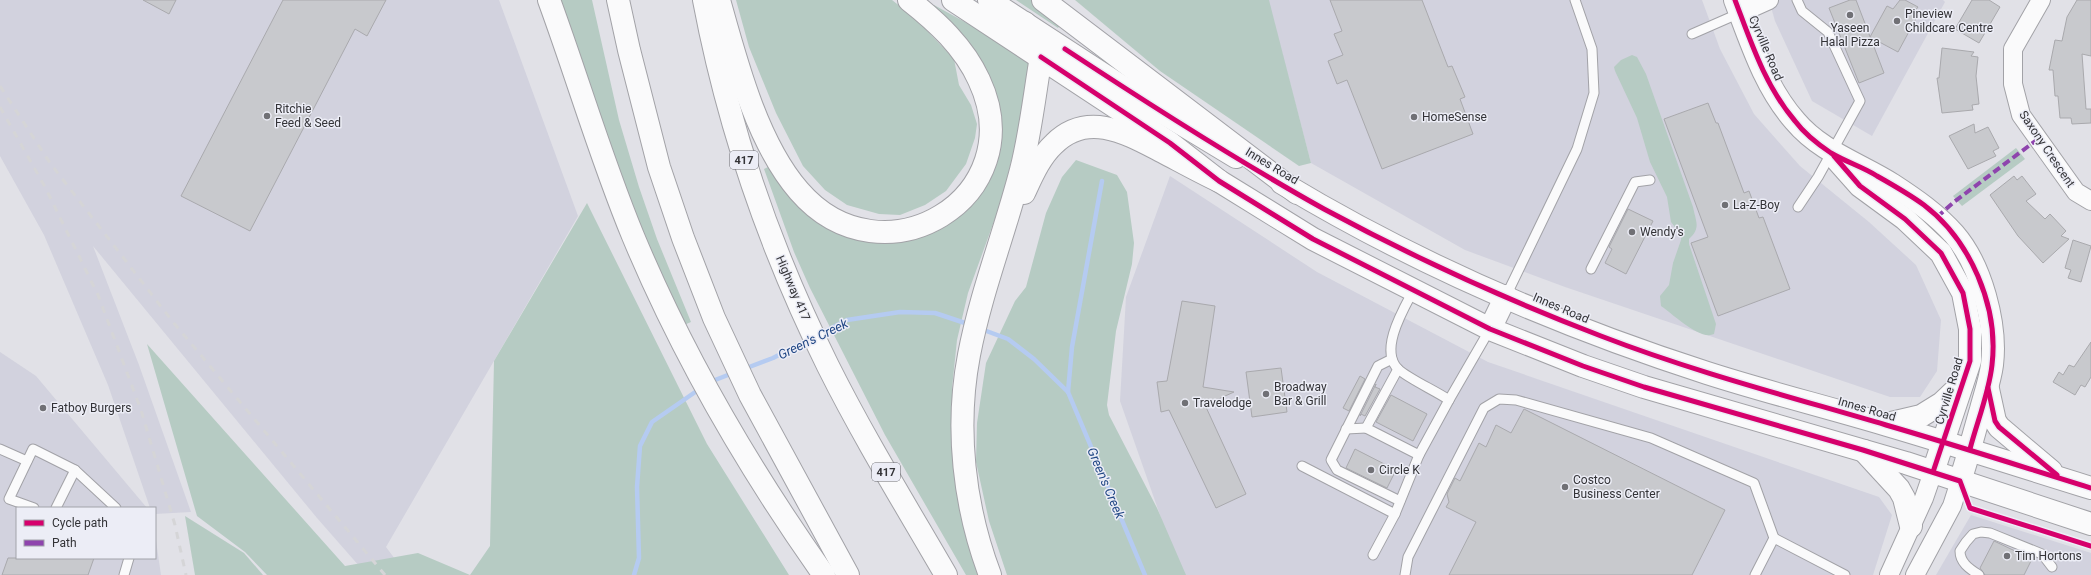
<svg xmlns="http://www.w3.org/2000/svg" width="2091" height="575" viewBox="0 0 2091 575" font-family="Roboto,sans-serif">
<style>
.built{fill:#d2d2de}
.green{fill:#b6cbc3}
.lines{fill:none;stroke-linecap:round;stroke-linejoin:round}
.stream{stroke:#b5cbf1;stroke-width:4.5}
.building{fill:#c8c9cd;stroke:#a9a9ad}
.lane-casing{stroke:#a2a2a7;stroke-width:11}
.street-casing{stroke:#a2a2a7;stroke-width:20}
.secondary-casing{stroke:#a2a2a7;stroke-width:24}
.highway-casing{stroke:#a2a2a7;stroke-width:24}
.lane{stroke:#fafafb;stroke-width:9}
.street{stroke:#fafafb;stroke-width:18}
.secondary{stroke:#fafafb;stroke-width:22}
.highway{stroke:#fafafb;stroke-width:22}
.rail{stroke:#d5d5d7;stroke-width:3;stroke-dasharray:7 7;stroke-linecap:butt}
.quiet{stroke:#8e44ad;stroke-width:4;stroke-dasharray:8 4;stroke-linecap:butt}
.cycleway-casing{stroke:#ecedf6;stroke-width:8}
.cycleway{stroke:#d6006c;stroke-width:5}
.poi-dot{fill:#707075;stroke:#ecedf6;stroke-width:1.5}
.labels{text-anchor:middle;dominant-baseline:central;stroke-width:3;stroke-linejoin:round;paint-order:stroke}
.shield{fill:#ecedf6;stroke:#6a6b70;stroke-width:1}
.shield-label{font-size:11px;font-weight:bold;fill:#333337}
.poi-label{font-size:12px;fill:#333337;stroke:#ecedf6;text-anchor:start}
.street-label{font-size:12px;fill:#333337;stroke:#ecedf6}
.water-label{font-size:13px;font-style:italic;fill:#234986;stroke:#ecedf6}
</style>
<rect width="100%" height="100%" fill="#e1e1e7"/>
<g class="built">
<path d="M0 0H499L578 216 386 547 407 575H367L317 518 93 246 139 365 191 512 155 514V508H150L108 385 44 235 0 156Z"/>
<path d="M1268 0H1702L1720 49 1754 114 1800 166 1869 222 1916 265 1941 320 1937 371 1920 397H1890L1565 287 1465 250 1311 163Z"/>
<path d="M1769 0H1943L1945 2 1872 136 1812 101 1775 21Z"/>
<path d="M1170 176 1317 272 1488 362 1879 497 1892 515 1873 575H1184L1174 555 1120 401 1126 297Z"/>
<path d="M0 352 36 376 147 508H17V558H155V534L161 575H0Z"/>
<path d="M1971 515 2091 553V575H1936Z"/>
</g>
<g class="green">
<path d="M558 0H592L619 120 639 187 657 239 691 322 684 325 647 247Z"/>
<path d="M736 0H892L915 18 954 59 959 85 971 105 977 124 975 138 966 164 946 191 925 205 900 215 879 214 847 205 825 190 803 166 776 113 749 47Z"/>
<path d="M1016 0H1035L1062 22 1058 28Z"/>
<path d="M1075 0H1269L1311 163 1299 166 1160 71Z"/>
<path d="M934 5 1005 44 1029 61 1017 138 1001 202 968 293 957 340 952 388 953 458 980 575H966L885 435 810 288 794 252 764 169 772 165 825 225 852 237 878 242 919 237 945 224 985 185 999 150 1000 128 998 103 986 68 966 42 932 8Z"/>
<path d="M1632 55 1637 57 1646 74 1693 207C1696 222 1701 228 1689 239V244L1716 324 1714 334C1700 341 1673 314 1661 306L1660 296 1669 285 1673 263 1681 240V235L1671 222 1667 197 1650 162 1637 118 1615 71 1614 67 1621 60Z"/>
<path d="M2016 148 2025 159 1962 206 1953 196Z"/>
<path d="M1076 160 1117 175 1127 192 1134 243 1132 264 1116 331 1107 405 1109 415 1157 508 1186 575H1007L989 521 976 462 977 423 986 363 1015 301 1026 287 1046 213 1062 177Z"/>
<path d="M587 203 707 444 789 575H267L245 552 197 516 147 344 345 566 418 553 470 575 490 546 494 361Z"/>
<path d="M185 516 244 553 263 575H195Z"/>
</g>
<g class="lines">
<g class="stream">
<path d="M981 329 1008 339 1034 359 1068 392 1145 575"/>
<path d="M820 334 847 320 900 312 935 313 971 325"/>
<path d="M744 369 773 358 810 339"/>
<path d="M710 382 733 373"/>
<path d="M1068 392 1072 347 1102 181"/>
<path d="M634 575 639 558 637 487 640 446 652 422 701 388"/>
</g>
</g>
<g class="building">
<path d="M143 0H176L169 14Z"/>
<path d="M283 0H386L367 36 355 29 250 231 181 196Z"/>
<path d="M1330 0H1422L1448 67 1452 66 1465 97 1460 99 1473 134 1382 169 1347 80 1337 84 1328 61 1343 55 1334 34 1342 31Z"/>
<path d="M1850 0H1856L1884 73 1859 83 1829 8Z"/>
<path d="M1900 0H1905L1918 7 1915 11 1919 13 1898 52 1870 37 1887 6 1893 9Z"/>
<path d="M1972 0H1989L2000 7 1979 43 1955 29Z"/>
<path d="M2077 0H2091V56L2082 54 2086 109H2091V123L2072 124 2071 118H2060L2058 96H2055L2053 70H2049L2055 40 2062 41 2067 17Z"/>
<path d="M1942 48 1974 52 1971 56 1978 57 1976 76 1979 104 1972 105 1973 110 1942 113 1937 78H1939Z"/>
<path d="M1708 103 1716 123H1718L1744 193 1749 191 1759 218 1763 217 1790 289 1718 316 1691 243 1708 237 1664 119Z"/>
<path d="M1974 124 1975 133 1988 127 1999 148 1993 151 1996 156 1968 169 1949 136Z"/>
<path d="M2014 176 2017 180 2022 176 2036 194 2026 201 2045 219 2050 214 2066 231 2061 236 2069 239 2043 263 2018 236 1990 195Z"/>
<path d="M1628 209 1653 221 1626 274 1605 263 1612 249 1609 247Z"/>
<path d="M2073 240 2091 246 2081 282 2068 278 2071 270 2065 268Z"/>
<path d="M1182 301 1215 306 1203 387 1234 392 1205 405 1246 494 1216 508 1169 410 1161 412 1157 382 1167 381Z"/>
<path d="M2091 342V377L2085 387 2081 385 2075 395 2053 382 2059 372 2063 375 2069 365 2074 367Z"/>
<path d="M1281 368 1287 412 1252 417 1246 372Z"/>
<path d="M1360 376 1365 379 1349 411 1343 408Z"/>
<path d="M1376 384 1375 387 1380 389 1365 416 1361 414 1360 416Z"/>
<path d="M1391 395 1427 414 1413 441 1376 422Z"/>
<path d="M1524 409 1725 510 1692 575H1449L1476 522 1446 507 1449 502 1447 494 1455 478 1460 481 1479 443 1486 447 1496 425 1511 433Z"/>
<path d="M1355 449 1396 470 1387 488 1346 468Z"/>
<path d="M1994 541 2032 559 2024 575H1985L1980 568Z"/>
<path d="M8 558H94L88 575H2Z"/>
</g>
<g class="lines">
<g class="lane-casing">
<g id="lane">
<path d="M1797 0 1802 11 1828 32 1860 101 1818 177 1798 207"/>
<path d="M1692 34 1740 13"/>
<path d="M1591 269 1635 182 1650 180"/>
<path d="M1413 291C1403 310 1379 350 1398 369 1409 379 1436 391 1449 400L1490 329"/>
<path d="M1506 296 1577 149 1594 93 1592 49 1575 0"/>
<path d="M1392 359 1378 366 1331 460 1337 470 1400 501"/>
<path d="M1398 369 1366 428 1419 455 1449 400"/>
<path d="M1346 429 1366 428"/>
<path d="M0 449 27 461"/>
<path d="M1302 466 1395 514 1419 455"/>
<path d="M34 508 9 499 33 449 75 470 116 508"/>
<path d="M56 508 75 470"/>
<path d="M1373 555 1395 514"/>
<path d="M124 575 129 558"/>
<path d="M1405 575 1408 557 1484 408 1499 399 1516 400 1651 438 1754 483 1774 538"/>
<path d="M1755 575 1774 538 1845 575"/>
<path d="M1979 575C1970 569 1960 563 1960 551L1966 542 1973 534 1981 532 1990 533 2042 554 2052 567"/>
</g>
</g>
<g class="street-casing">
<g id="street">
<path d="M2041 0 2013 49V84L2021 115 2076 192 2091 201"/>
<path d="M1740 13 1769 0"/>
<path d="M1889 575 1924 498 1933 472"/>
<path d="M1915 575 1952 506 1960 481"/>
</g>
</g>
<g class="secondary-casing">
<g id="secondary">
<path d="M953 0 1170 143 1219 181 1313 239 1490 329 1583 366 1644 387 1906 463 2091 524"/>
<path d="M989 0 1150 105 1236 157"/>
<path d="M1735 0C1751 42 1765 87 1795 121 1821 152 1860 164 1893 185 1916 200 1936 214 1954 234 1981 265 1997 324 1992 365 1990 380 1985 394 1981 409 1974 433 1968 457 1960 481"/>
<path d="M1836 159 1860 186 1905 219 1941 253 1963 293 1970 329V361L1933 472"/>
<path d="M1282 183C1413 262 1561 326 1707 373 1766 392 1827 407 1887 425 1955 445 2023 467 2091 488"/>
<path d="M1490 329 1506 296"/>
<path d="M1988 389 1995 421 1999 427 2051 471"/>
<path d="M1887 424 1921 416 1942 403 1962 384"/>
<path d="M1864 451 1899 489 1904 498 1911 526"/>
</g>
</g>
<g class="highway-casing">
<g id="highway">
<path d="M549 0C578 79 601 159 633 236 683 356 749 469 824 575"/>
<path d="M618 0 629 50 659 167 683 238 714 318 750 395 848 575"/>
<path d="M704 0C728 127 771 251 828 366 864 438 906 506 946 575"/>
<path d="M719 0C736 61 757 143 799 191 883 288 1034 197 979 80 964 47 937 22 909 0"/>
<path d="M1043 0 1297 193"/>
<path d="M1024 193C1032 176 1040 157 1054 144 1088 110 1128 134 1163 152 1182 162 1200 172 1219 181"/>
<path d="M990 575C964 506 955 428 969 355 981 292 1005 232 1021 170 1031 131 1035 90 1042 51L1038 37 1025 23"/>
</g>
</g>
<use href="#lane" class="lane"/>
<use href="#street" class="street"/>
<use href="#secondary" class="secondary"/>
<use href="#highway" class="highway"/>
<g class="rail">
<path d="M0 86 50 163 173 322 385 575"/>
<path d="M0 107 45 187 98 295 141 410 175 525 186 575"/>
</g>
<path class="quiet" d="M1937 217 1954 202 2038 139"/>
<g class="cycleway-casing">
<g id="cycleway">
<path d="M1735 0C1751 42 1765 86 1795 121 1804 133 1819 145 1831 153 1846 162 1863 167 1877 176 1893 185 1909 194 1924 205 1970 240 1999 306 1992 365 1989 393 1977 422 1970 449"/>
<path d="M1065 49C1150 105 1236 160 1324 209 1413 257 1507 300 1601 336 1694 372 1791 397 1886 425 1955 445 2023 467 2091 488"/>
<path d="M1041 57 1170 143 1219 181 1313 239 1490 329 1583 366 1644 387 1863 450 1960 481 1970 508 2091 546"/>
<path d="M1834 156 1860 186 1905 219 1941 253 1963 293 1970 329V361L1933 472"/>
<path d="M1988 388 1995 421 1999 427 2057 475"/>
</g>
</g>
<use href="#cycleway" class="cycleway"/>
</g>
<g class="poi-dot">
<circle cx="1850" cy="15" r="4"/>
<circle cx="1897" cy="21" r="4"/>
<circle cx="267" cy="116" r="4"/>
<circle cx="1414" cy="117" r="4"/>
<circle cx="1725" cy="205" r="4"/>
<circle cx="1632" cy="232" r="4"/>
<circle cx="1266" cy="394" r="4"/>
<circle cx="1185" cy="403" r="4"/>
<circle cx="43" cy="408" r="4"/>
<circle cx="1371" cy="470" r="4"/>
<circle cx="1565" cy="487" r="4"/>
<circle cx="2007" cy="556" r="4"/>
</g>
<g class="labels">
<g class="shield">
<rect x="730" y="151" width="28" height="18" rx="3"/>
<rect x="872" y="463" width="28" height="18" rx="3"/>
</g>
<g class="shield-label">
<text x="744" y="160">417</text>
<text x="886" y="472">417</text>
</g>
<g class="poi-label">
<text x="1905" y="14">Pineview<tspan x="1905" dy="14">Childcare Centre</tspan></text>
<text x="1850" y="28" text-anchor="middle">Yaseen<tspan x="1850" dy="14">Halal Pizza</tspan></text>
<text x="275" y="109">Ritchie<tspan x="275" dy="14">Feed &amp; Seed</tspan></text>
<text x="1422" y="117">HomeSense</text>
<text x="1733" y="205">La-Z-Boy</text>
<text x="1640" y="232">Wendy's</text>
<text x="1274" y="387">Broadway<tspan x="1274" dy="14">Bar &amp; Grill</tspan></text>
<text x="1193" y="403">Travelodge</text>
<text x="51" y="408">Fatboy Burgers</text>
<text x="1379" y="470">Circle K</text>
<text x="1573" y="480">Costco<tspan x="1573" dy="14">Business Center</tspan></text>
<text x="2015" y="556">Tim Hortons</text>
</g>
<g class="street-label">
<text transform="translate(1766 48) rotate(67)">Cyrville Road</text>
<text transform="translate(2047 149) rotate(56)">Saxony Crescent</text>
<text transform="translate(1272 166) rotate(31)">Innes Road</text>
<text transform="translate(793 288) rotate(67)">Highway 417</text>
<text transform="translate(1561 308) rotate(23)">Innes Road</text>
<text transform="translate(1949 391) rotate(-73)">Cyrville Road</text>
<text transform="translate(1867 409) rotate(16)">Innes Road</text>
</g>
<g class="water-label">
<text transform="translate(813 339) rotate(-26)">Green's Creek</text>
<text transform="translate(1106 483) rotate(67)">Green's Creek</text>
</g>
</g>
<rect x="16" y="507" width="140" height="52" fill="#ecedf6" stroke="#a2a3aa"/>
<rect x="24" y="520" width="20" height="6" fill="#d6006c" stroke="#a2a3aa"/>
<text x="52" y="527" font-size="12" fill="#333337">Cycle path</text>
<rect x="24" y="540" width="20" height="6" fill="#8e44ad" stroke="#a2a3aa"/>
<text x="52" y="547" font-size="12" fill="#333337">Path</text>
</svg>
